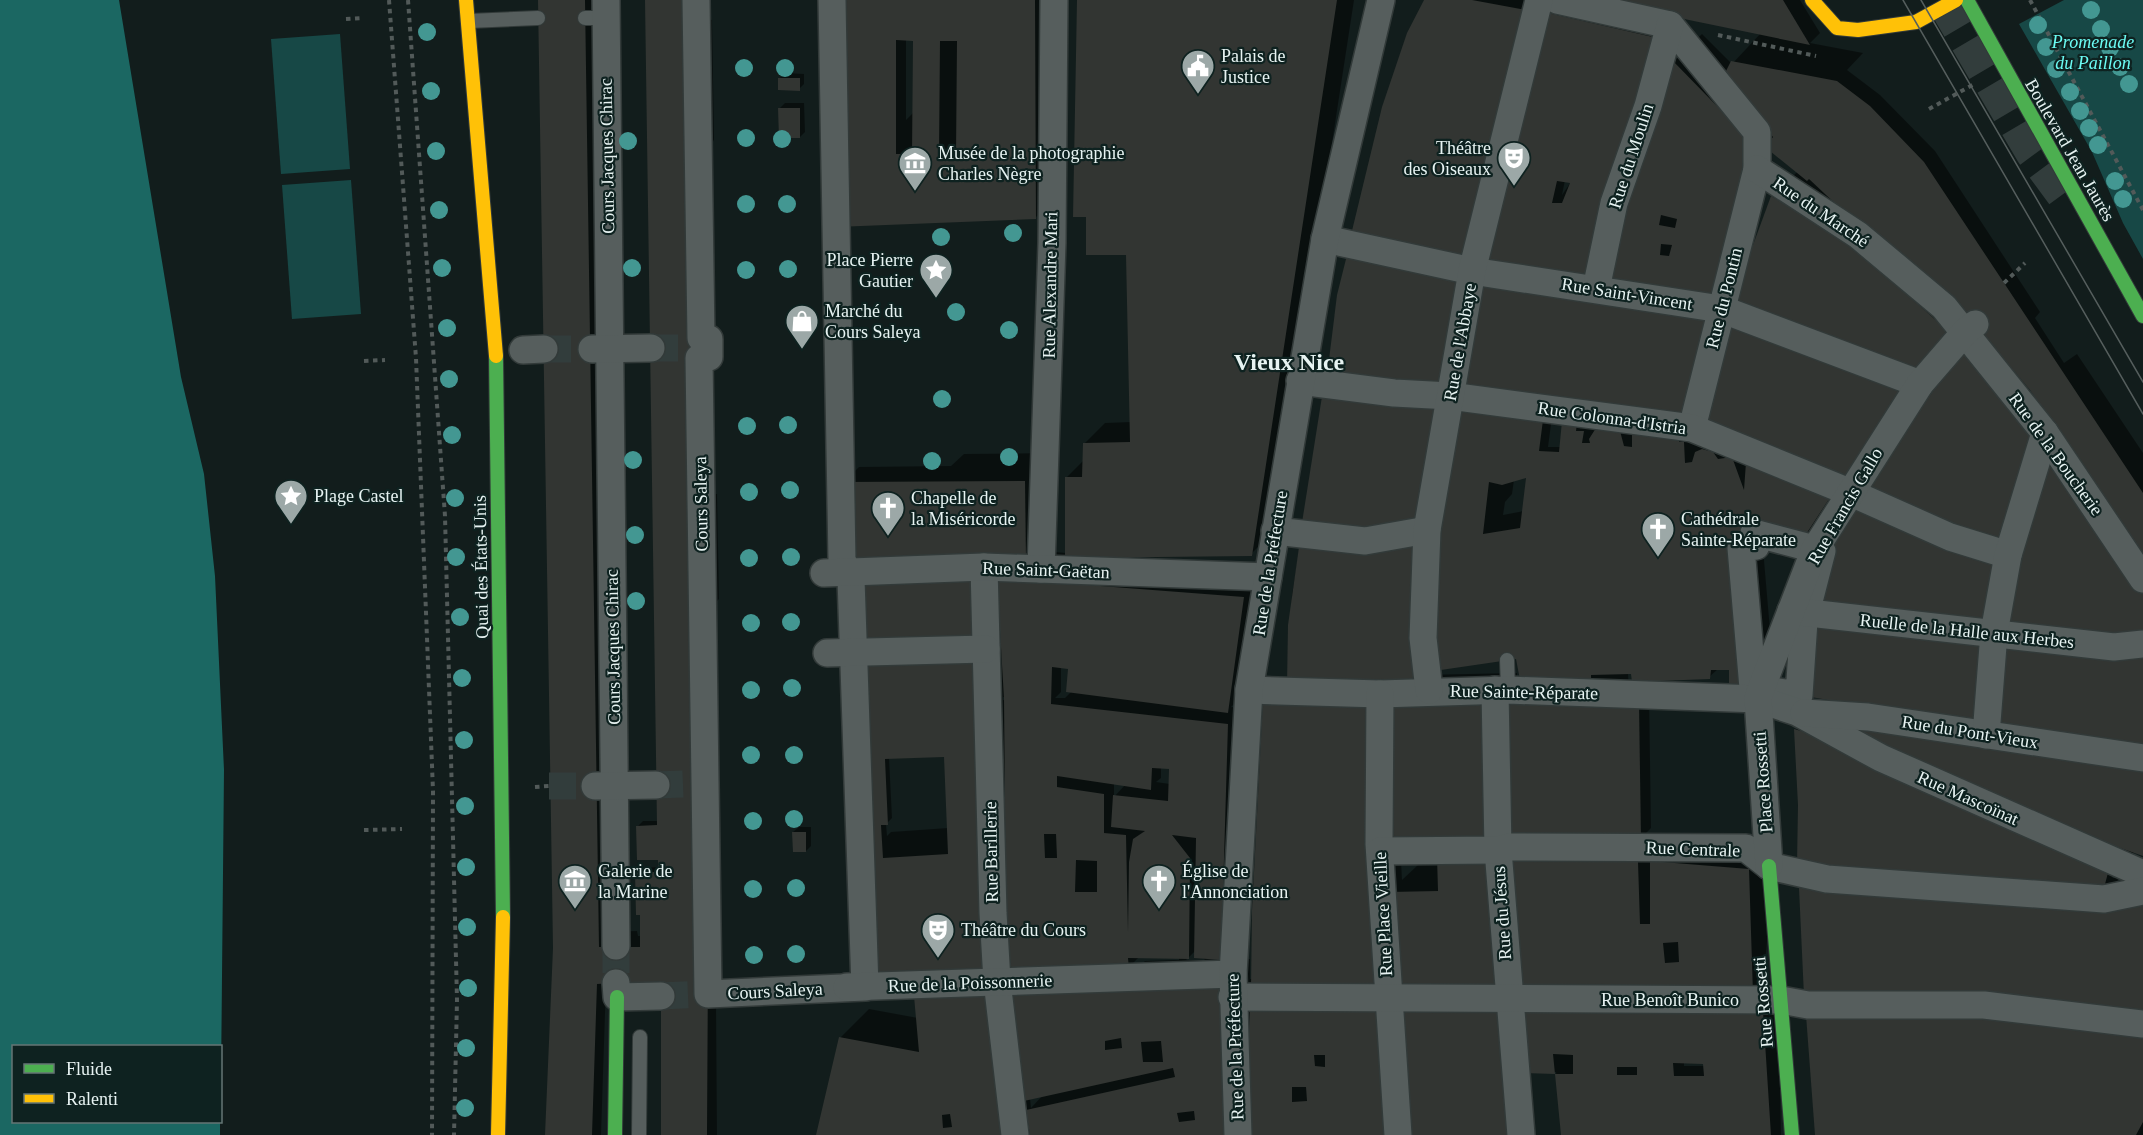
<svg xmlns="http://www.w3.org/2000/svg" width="2143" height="1135" viewBox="0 0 2143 1135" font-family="'Times New Roman',serif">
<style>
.green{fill:#174846}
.water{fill:#1b6762}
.shadow{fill:#0007;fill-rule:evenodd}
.building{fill:#323532;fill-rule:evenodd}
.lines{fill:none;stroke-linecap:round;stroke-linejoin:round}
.street-tunnel{stroke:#323d3c;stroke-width:27;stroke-dasharray:27 14;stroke-linecap:butt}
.primary-tunnel{stroke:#323d3c;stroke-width:33;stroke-dasharray:33 16;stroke-linecap:butt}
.lane-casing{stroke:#323a39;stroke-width:16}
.street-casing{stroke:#323a39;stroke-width:30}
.fast-casing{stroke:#323a39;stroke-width:16}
.slow-casing{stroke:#323a39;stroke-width:16}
.path{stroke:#525a59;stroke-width:4;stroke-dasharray:4.5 4.5;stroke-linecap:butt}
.lane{stroke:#565e5d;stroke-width:14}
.street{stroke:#565e5d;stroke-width:27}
.fast{stroke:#4caf50;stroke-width:14}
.slow{stroke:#ffc107;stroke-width:14}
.tram{stroke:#555e5d;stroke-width:1.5}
.tree{fill:#439792}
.labels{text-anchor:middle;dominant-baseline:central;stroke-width:4.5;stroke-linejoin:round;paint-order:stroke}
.park-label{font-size:18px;font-style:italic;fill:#6bfbf3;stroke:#0e2220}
.poi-label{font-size:18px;fill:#e7f3f2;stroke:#0e2220;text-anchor:start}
.street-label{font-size:18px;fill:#e7f3f2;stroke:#0e2220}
.district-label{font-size:24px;font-weight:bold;fill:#e7f3f2;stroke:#0e2220}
</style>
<rect width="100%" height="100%" fill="#121d1c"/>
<g class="green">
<path d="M2064 0H2143V259L2123 223 2092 152 2019 24Z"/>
<path d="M340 34 350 169 281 174 271 39Z"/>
<path d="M351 180 361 314 292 319 282 185Z"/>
</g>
<path class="water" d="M0 0H119L181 377 204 474 215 576 224 770 221 1080 220 1046H14V1122H220V1135H0Z"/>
<g class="shadow">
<path d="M539 0H595L605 759 599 765 603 932 637 931 638 936H642L641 913 636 873 641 868 659 867V859L638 826 643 821H658L647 0 712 20 714 140 709 146V355L711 494H717L719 599 713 605 717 1135H663V1005L606 983 601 1135H547L554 949Z"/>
<path d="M834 0H1063L1064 189 1035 218 838 226ZM906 39 914 41V112L906 120Z"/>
<path d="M1078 0H1354L1272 533 1251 554 1137 556 1134 583 1254 586 1255 683 1231 707 1243 709 1240 785 1219 960 1250 959V979H1253L1289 677 1292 595 1301 541 1425 0H1545L1549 14 1560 3 1663 26 1632 140 1501 268 1701 403 1773 197 1797 172 1768 148 1737 228 1611 280 1631 184 1674 61 1702 34 1732 64 1761 33 1605 0H1800L1820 33 1810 43 1863 53 1847 70 1880 95 1935 151 2040 312 2035 318 2064 363 2077 354 2143 453V555L2031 389 1967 313 1827 515 1798 543 1762 537 1773 665 1718 669 1709 677 1628 673 1629 693H1649L1651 828 1640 839 1654 859 1680 833 1777 841 1763 982 1750 995H1778L1781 1135H1563L1556 1072H1524L1253 1135 1251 1112 1228 1135H818L841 1037 869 1009 918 1018 916 997 866 977 843 483 859 467 951 466 964 454 1053 453 1032 550 1066 553V478L1084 460V444L1105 423 1131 422 1127 253ZM1565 180 1571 182 1562 195ZM1553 409 1598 411 1580 429 1581 418 1561 447H1548ZM1528 476 1524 511 1503 515 1505 502 1512 494 1514 480ZM1001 612 1002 632 980 633ZM1518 657 1530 679 1517 691V673L1420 675 1435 660ZM1061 667 1069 668 1072 691 1065 698H1055L1061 692ZM1417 676 1400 693V679ZM1003 697 1031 700 1028 703 1003 700ZM945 756 948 828 891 832 887 836 886 824 892 818 889 758ZM1161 767 1171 768 1170 784 1156 782 1161 778ZM1114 783 1125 785 1114 797ZM1400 842 1419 864 1402 880ZM1010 946 1012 965 990 966ZM1196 950 1205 960H1186ZM1139 957H1179V960L1145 961 1127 978 1128 968ZM1704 1060 1705 1066H1684V1062ZM1043 1095 1031 1108 1030 1098Z"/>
<path d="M785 73 804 74V84L799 89 780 78Z"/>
<path d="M785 103H804L805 132 800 137 780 108Z"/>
<path d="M1824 702 1866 715 2143 854 2134 851 2132 858 2112 878H2118L2116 895 2143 893V1135H1817L1800 888 1821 867 1800 805 1796 730Z"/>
<path d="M799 827H811V846L806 851 793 832Z"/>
</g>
<g class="building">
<path d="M538 0H585L599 947H640V915H636L635 872H658V860H637L636 826 657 825 645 0H696L708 963 707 1135H661V1005L616 983 597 984 592 1135H545L553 948Z"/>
<path d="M832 0H1035L1036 219 836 227ZM896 40 913 41 912 154H896ZM940 41H957L956 154H939Z"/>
<path d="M1077 0H1337L1252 556 1065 558V477H1082L1083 443 1130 442 1126 255H1086V217H1073Z"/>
<path d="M1424 0H1472L1531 11 1464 263 1350 239 1382 107 1407 33Z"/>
<path d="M1602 0H1783L1810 45 1689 20Z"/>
<path d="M1548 13 1653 37 1590 278 1487 262ZM1557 181 1570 183 1562 203H1552Z"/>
<path d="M1673 61 1749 139 1741 181 1712 297 1609 281 1617 233ZM1661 215 1677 219 1675 228 1659 225ZM1661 244 1672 245 1669 256 1660 255Z"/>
<path d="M1731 61 1837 81 1870 106 1924 162 2143 493V558L2030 390 1948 293 1841 209 1809 179 1807 181 1765 147 1773 137 1722 79Z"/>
<path d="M778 78H800V91L778 90Z"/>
<path d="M778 108H800V138H779Z"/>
<path d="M1771 196 1846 239 1950 333 1915 375 1731 305Z"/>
<path d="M1347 255 1461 278 1444 388 1327 376 1337 295Z"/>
<path d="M1484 283 1709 317 1685 421 1464 390Z"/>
<path d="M1728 325 1906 392 1847 478 1702 426Z"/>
<path d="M1966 347 2035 436 2003 546 1863 486 1913 413Z"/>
<path d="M1323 390 1442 405 1419 524 1363 535 1301 529Z"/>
<path d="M1459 409 1543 420 1539 451 1559 452 1562 421 1577 423 1576 431H1584L1582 443H1590L1589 439 1596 428 1620 431 1624 446 1632 447V427L1679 438V442H1684L1685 463 1692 462 1695 452 1702 449 1713 452 1718 459 1732 457 1744 490 1746 462 1833 493 1799 545 1754 533 1753 688 1729 689V670H1711L1710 679 1632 682 1631 674 1591 675V680H1520L1516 659 1434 671 1431 592ZM1526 478 1520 528 1483 534 1489 482 1502 485Z"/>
<path d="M2048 454 2143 589V637L2003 627Z"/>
<path d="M1025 481 1026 559 842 560 841 482Z"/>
<path d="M1852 501 1999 564 1988 626 1809 605 1817 575Z"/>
<path d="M1300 540 1416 542 1420 677 1366 688 1287 685 1288 625Z"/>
<path d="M973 574 974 641 854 646 851 579Z"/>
<path d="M997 578 1244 597 1228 713 1066 692 1068 669 1052 667 1051 704 1228 724 1221 960 1194 958 1196 838 1172 835 1190 858 1189 959 1128 958 1129 969 1012 973 1006 930 1004 699ZM1152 768 1169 769 1168 801 1113 795 1111 827 1145 831 1133 839 1129 862 1128 932 1126 835 1104 833V794L1057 787V776L1151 790ZM1044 834H1056L1057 858H1045ZM1076 860 1097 861V892H1075Z"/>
<path d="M1804 621 1988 640 1981 726 1799 695Z"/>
<path d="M1997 643 2143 651V749L1993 728Z"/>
<path d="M975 660 985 973 864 979 854 664ZM944 757 948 854 883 858 881 825H888L885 759Z"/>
<path d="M1263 700 1372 705 1380 990 1251 988 1252 910Z"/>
<path d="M1489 700 1490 843 1387 844 1388 703Z"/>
<path d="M1505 702 1639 703 1641 840 1508 835Z"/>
<path d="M1866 724 2143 767V856L2069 830 1860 740Z"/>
<path d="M1794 729 1816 735 2109 869 2104 888 1797 864 1798 805Z"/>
<path d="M792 832H806V852H793Z"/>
<path d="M1509 855 1610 856V861L1638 862 1640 924H1650V861L1749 869 1753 994 1514 991ZM1678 942 1679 962 1665 963 1663 943Z"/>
<path d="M1437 857H1492L1499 990H1397L1389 892 1438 891Z"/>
<path d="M1799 888 2143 902V1014L1804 996Z"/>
<path d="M1222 987 1227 1135H1030L1026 1110 1175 1077 1173 1068 1024 1101 1010 988ZM1121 1038 1122 1048 1105 1050V1041ZM1161 1041 1163 1062H1143L1141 1042ZM1194 1111 1195 1120 1179 1122 1177 1113Z"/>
<path d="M987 992 1003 1135H816L839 1037 919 1052 914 996ZM950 1114 952 1127 943 1128 942 1115Z"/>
<path d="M1250 1006 1383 1010 1392 1135H1252L1247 1089ZM1314 1055H1325V1067L1315 1066ZM1292 1087H1306L1307 1101 1292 1102Z"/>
<path d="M1398 1007 1501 1008 1514 1135H1408Z"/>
<path d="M1516 1007 1763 1011 1771 1135H1561L1555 1074H1573V1055L1553 1054 1555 1074 1522 1073ZM1673 1063 1703 1064 1704 1076H1674ZM1617 1067H1637V1075H1617Z"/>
<path d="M1806 1015 1986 1017 2143 1034V1122L2136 1135H1815Z"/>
</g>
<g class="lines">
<g class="street-tunnel">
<path d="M651 348H709"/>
<path d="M544 349H591"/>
<path d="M656 785 705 783"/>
<path d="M549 786H595"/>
<path d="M616 946V983"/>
<path d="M661 996 708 994"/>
</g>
<path class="primary-tunnel" d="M1942 0 2032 153 2063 195"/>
<g class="lane-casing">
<g id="lane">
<path d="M585 18H606"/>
<path d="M469 21 538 18"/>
<path d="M1507 660 1508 690"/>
<path d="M639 1135 640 1037"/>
</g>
</g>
<g class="street-casing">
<g id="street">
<path d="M606 0 616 946"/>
<path d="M696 0 701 338 709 339V357L699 358 708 994 865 987 851 579 842 560 832 0"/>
<path d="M1557 0 1670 25 1757 132V169L1692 428"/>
<path d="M1757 169 1858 235 1944 307 2045 433 2143 579"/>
<path d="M1325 239 1472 271 1721 309 1920 384"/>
<path d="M1596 289 1614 203 1648 106 1670 25"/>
<path d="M592 349 651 348"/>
<path d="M523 350 544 349"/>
<path d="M1300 381 1394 393 1450 396 1692 428 1849 492 1950 537 2008 555"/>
<path d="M1275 531 1365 541 1427 530"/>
<path d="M1754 533 1822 551 1804 621 1799 695 1753 688 1741 548 1756 546Z"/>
<path d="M984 567 993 913 997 981 1015 1135"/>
<path d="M1041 569 1052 243 1054 0"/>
<path d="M824 573 984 567 1268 577"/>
<path d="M1791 611 2114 647 2143 644"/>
<path d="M827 653 986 649"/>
<path d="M1249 690 1380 694 1508 690 1758 699 1797 712 1881 758 2143 874"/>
<path d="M1429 690 1423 638 1427 530 1472 271 1539 0"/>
<path d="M1495 690 1498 850 1521 1135"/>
<path d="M1380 694 1379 844 1398 1135"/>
<path d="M1804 713 1868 717 2143 758"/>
<path d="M1986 735 1994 633 2008 555 2045 433"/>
<path d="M595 786 656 785"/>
<path d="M1380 851 1498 850 1509 847 1746 848 1769 866 1827 879 2104 899 2143 891"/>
<path d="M1769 866 1758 699 1761 689 1815 549 1920 384 1965 332 1975 324"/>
<path d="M616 983 617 997 661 996"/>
<path d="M847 987 1233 974"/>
<path d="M1232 997 1781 1000 1808 1005H1984L2143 1024"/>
<path d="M1238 1135 1233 974 1249 690 1325 239 1381 0"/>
</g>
</g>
<g class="fast-casing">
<g id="fast">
<path d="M1967 0 2143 316"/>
<path d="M496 356 503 917"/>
<path d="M1769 866 1792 1135"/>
<path d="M615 1135 617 997"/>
</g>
</g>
<g class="slow-casing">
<g id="slow">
<path d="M466 0 496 356"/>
<path d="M1812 0 1837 28 1858 30 1916 22 1956 0"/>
<path d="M498 1135 503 917"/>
</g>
</g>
<g class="path">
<path d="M389 0 416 358 433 791 432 1135"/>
<path d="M408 0 445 516 457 1000 454 1135"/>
<path d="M2030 0 2143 210"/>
<path d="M346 19 362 18"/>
<path d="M1718 35 1816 56"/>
<path d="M1929 109 1976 83"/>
<path d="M2004 283 2025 263"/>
<path d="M364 361 385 360"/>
<path d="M535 787 549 786"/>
<path d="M364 830 402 829"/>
</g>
<use href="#lane" class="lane"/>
<use href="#street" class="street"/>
<use href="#fast" class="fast"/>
<use href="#slow" class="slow"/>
<g class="tram">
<path d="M1903 0 2143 414"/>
<path d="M1921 0 2143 382"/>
</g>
</g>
<g class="tree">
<circle cx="2091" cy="10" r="9"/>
<circle cx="2038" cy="25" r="9"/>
<circle cx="2101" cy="29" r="9"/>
<circle cx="427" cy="32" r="9"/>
<circle cx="2046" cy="47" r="9"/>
<circle cx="2110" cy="48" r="9"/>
<circle cx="2120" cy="67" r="9"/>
<circle cx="744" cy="68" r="9"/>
<circle cx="785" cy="68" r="9"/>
<circle cx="2056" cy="69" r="9"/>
<circle cx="2129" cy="84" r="9"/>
<circle cx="431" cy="91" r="9"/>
<circle cx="2070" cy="92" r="9"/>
<circle cx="2080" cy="111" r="9"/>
<circle cx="2089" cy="128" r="9"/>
<circle cx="746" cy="138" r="9"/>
<circle cx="782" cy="139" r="9"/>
<circle cx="628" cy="141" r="9"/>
<circle cx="2098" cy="145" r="9"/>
<circle cx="436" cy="151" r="9"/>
<circle cx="2115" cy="181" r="9"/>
<circle cx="2123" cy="199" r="9"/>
<circle cx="746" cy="204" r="9"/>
<circle cx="787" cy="204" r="9"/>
<circle cx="439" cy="210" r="9"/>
<circle cx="1013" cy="233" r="9"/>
<circle cx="941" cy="237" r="9"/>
<circle cx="442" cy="268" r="9"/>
<circle cx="632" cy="268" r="9"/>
<circle cx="788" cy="269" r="9"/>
<circle cx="746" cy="270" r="9"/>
<circle cx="956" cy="312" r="9"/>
<circle cx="447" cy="328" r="9"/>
<circle cx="1009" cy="330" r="9"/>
<circle cx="449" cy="379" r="9"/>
<circle cx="942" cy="399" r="9"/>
<circle cx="788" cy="425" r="9"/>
<circle cx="747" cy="426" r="9"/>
<circle cx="452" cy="435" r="9"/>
<circle cx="1009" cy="457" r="9"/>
<circle cx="633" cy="460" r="9"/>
<circle cx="932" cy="461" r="9"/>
<circle cx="790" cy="490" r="9"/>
<circle cx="749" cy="492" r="9"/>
<circle cx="455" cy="498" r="9"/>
<circle cx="635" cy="535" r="9"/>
<circle cx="456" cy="557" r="9"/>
<circle cx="791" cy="557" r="9"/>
<circle cx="749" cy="558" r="9"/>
<circle cx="636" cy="601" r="9"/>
<circle cx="460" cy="617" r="9"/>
<circle cx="791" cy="622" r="9"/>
<circle cx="751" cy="623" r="9"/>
<circle cx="462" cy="678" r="9"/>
<circle cx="792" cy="688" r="9"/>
<circle cx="751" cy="690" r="9"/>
<circle cx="464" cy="740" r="9"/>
<circle cx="751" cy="755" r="9"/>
<circle cx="794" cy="755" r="9"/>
<circle cx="465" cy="806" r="9"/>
<circle cx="794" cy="819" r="9"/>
<circle cx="753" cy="821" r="9"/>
<circle cx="466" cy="867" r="9"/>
<circle cx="796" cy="888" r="9"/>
<circle cx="753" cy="889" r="9"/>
<circle cx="467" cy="927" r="9"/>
<circle cx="796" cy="954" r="9"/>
<circle cx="754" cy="955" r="9"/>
<circle cx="468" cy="988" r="9"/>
<circle cx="466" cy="1048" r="9"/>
<circle cx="465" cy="1108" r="9"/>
</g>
<defs>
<g id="civic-pin" transform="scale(1.725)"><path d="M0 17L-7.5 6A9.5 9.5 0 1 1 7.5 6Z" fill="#9ca8a7" stroke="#0e2220"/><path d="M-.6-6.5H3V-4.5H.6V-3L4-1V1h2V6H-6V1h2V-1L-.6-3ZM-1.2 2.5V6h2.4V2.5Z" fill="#fff"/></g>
<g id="theatre-pin" transform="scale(1.725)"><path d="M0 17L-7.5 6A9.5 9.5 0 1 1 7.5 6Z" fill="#9ca8a7" stroke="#0e2220"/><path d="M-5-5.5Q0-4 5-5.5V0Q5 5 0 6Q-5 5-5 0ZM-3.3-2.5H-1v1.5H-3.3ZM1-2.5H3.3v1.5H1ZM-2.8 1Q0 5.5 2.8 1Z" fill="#fff"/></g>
<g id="museum-pin" transform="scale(1.725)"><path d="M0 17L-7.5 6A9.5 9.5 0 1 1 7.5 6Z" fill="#9ca8a7" stroke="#0e2220"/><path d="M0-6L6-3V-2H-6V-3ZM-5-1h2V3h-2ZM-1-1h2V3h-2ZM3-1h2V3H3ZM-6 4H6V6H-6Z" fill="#fff"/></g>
<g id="sight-pin" transform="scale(1.725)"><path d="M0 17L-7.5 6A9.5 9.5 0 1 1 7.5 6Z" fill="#9ca8a7" stroke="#0e2220"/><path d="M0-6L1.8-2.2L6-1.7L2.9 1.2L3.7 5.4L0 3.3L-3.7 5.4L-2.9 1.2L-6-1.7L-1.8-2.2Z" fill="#fff"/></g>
<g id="shop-pin" transform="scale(1.725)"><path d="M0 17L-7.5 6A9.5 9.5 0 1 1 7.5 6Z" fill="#9ca8a7" stroke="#0e2220"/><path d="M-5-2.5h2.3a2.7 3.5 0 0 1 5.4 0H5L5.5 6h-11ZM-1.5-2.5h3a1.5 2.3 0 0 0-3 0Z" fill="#fff"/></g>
<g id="church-pin" transform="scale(1.725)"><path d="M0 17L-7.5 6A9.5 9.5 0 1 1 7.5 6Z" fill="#9ca8a7" stroke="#0e2220"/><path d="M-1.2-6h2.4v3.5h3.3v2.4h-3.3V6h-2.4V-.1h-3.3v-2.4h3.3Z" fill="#fff"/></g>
</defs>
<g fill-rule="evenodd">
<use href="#civic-pin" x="1198" y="66"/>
<use href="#theatre-pin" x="1514" y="158"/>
<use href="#museum-pin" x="915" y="163"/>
<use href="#sight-pin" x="936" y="270"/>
<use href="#shop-pin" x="802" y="321"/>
<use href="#sight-pin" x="291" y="496"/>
<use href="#church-pin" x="888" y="508"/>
<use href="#church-pin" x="1658" y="529"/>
<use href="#museum-pin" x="575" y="881"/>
<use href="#church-pin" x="1159" y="881"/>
<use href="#theatre-pin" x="938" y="930"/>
</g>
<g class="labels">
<g class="park-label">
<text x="2093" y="42">Promenade<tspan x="2093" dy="21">du Paillon</tspan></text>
</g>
<g class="poi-label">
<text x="1221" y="56">Palais de<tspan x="1221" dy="21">Justice</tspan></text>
<text x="1491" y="148" text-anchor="end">Théâtre<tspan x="1491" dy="21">des Oiseaux</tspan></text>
<text x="938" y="153">Musée de la photographie<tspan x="938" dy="21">Charles Nègre</tspan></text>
<text x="913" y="260" text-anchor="end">Place Pierre<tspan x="913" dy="21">Gautier</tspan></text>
<text x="825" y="311">Marché du<tspan x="825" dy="21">Cours Saleya</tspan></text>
<text x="314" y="496">Plage Castel</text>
<text x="911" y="498">Chapelle de<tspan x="911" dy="21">la Miséricorde</tspan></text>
<text x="1681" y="519">Cathédrale<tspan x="1681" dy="21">Sainte-Réparate</tspan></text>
<text x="598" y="871">Galerie de<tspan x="598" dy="21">la Marine</tspan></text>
<text x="1182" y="871">Église de<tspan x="1182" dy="21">l'Annonciation</tspan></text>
<text x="961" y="930">Théâtre du Cours</text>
</g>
<g class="street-label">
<text transform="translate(2070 150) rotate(60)">Boulevard Jean Jaurès</text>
<text transform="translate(607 156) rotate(-91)">Cours Jacques Chirac</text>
<text transform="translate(1631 156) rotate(-72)">Rue du Moulin</text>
<text transform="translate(1821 212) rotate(34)">Rue du Marché</text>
<text transform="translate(1050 285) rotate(-89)">Rue Alexandre Mari</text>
<text transform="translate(1627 294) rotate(9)">Rue Saint-Vincent</text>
<text transform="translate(1724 298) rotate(-76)">Rue du Pontin</text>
<text transform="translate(1460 342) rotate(-80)">Rue de l'Abbaye</text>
<text transform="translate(1612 418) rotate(8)">Rue Colonna-d'Istria</text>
<text transform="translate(2056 454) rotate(54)">Rue de la Boucherie</text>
<text transform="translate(701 504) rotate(-91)">Cours Saleya</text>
<text transform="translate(1845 506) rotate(-60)">Rue Francis Gallo</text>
<text transform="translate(1270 563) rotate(-81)">Rue de la Préfecture</text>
<text transform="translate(481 567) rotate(-91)">Quai des États-Unis</text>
<text transform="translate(1046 570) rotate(2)">Rue Saint-Gaëtan</text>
<text transform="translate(1967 631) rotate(6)">Ruelle de la Halle aux Herbes</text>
<text transform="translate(613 647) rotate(-91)">Cours Jacques Chirac</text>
<text transform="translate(1524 692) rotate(1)">Rue Sainte-Réparate</text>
<text transform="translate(1970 732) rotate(9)">Rue du Pont-Vieux</text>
<text transform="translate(1763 782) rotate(-94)">Place Rossetti</text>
<text transform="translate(1968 798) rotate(24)">Rue Mascoïnat</text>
<text transform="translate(1693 849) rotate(2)">Rue Centrale</text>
<text transform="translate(991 852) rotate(-91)">Rue Barillerie</text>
<text transform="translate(1502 913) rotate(-94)">Rue du Jésus</text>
<text transform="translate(1383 914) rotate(-93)">Rue Place Vieille</text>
<text transform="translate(970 983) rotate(-2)">Rue de la Poissonnerie</text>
<text transform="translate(775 991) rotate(-3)">Cours Saleya</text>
<text x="1670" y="1000">Rue Benoît Bunico</text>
<text transform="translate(1763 1002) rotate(-95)">Rue Rossetti</text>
<text transform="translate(1235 1047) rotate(-92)">Rue de la Préfecture</text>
</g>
<g class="district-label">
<text x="1289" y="362">Vieux Nice</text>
</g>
</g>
<rect x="12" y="1045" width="210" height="78" fill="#0e2220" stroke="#657674" stroke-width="1.5"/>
<rect x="24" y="1064" width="30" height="9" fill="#4caf50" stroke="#657674" stroke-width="1.5"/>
<text x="66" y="1075" font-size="18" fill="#e7f3f2">Fluide</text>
<rect x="24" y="1094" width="30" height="9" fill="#ffc107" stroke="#657674" stroke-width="1.5"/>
<text x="66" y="1105" font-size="18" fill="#e7f3f2">Ralenti</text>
</svg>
